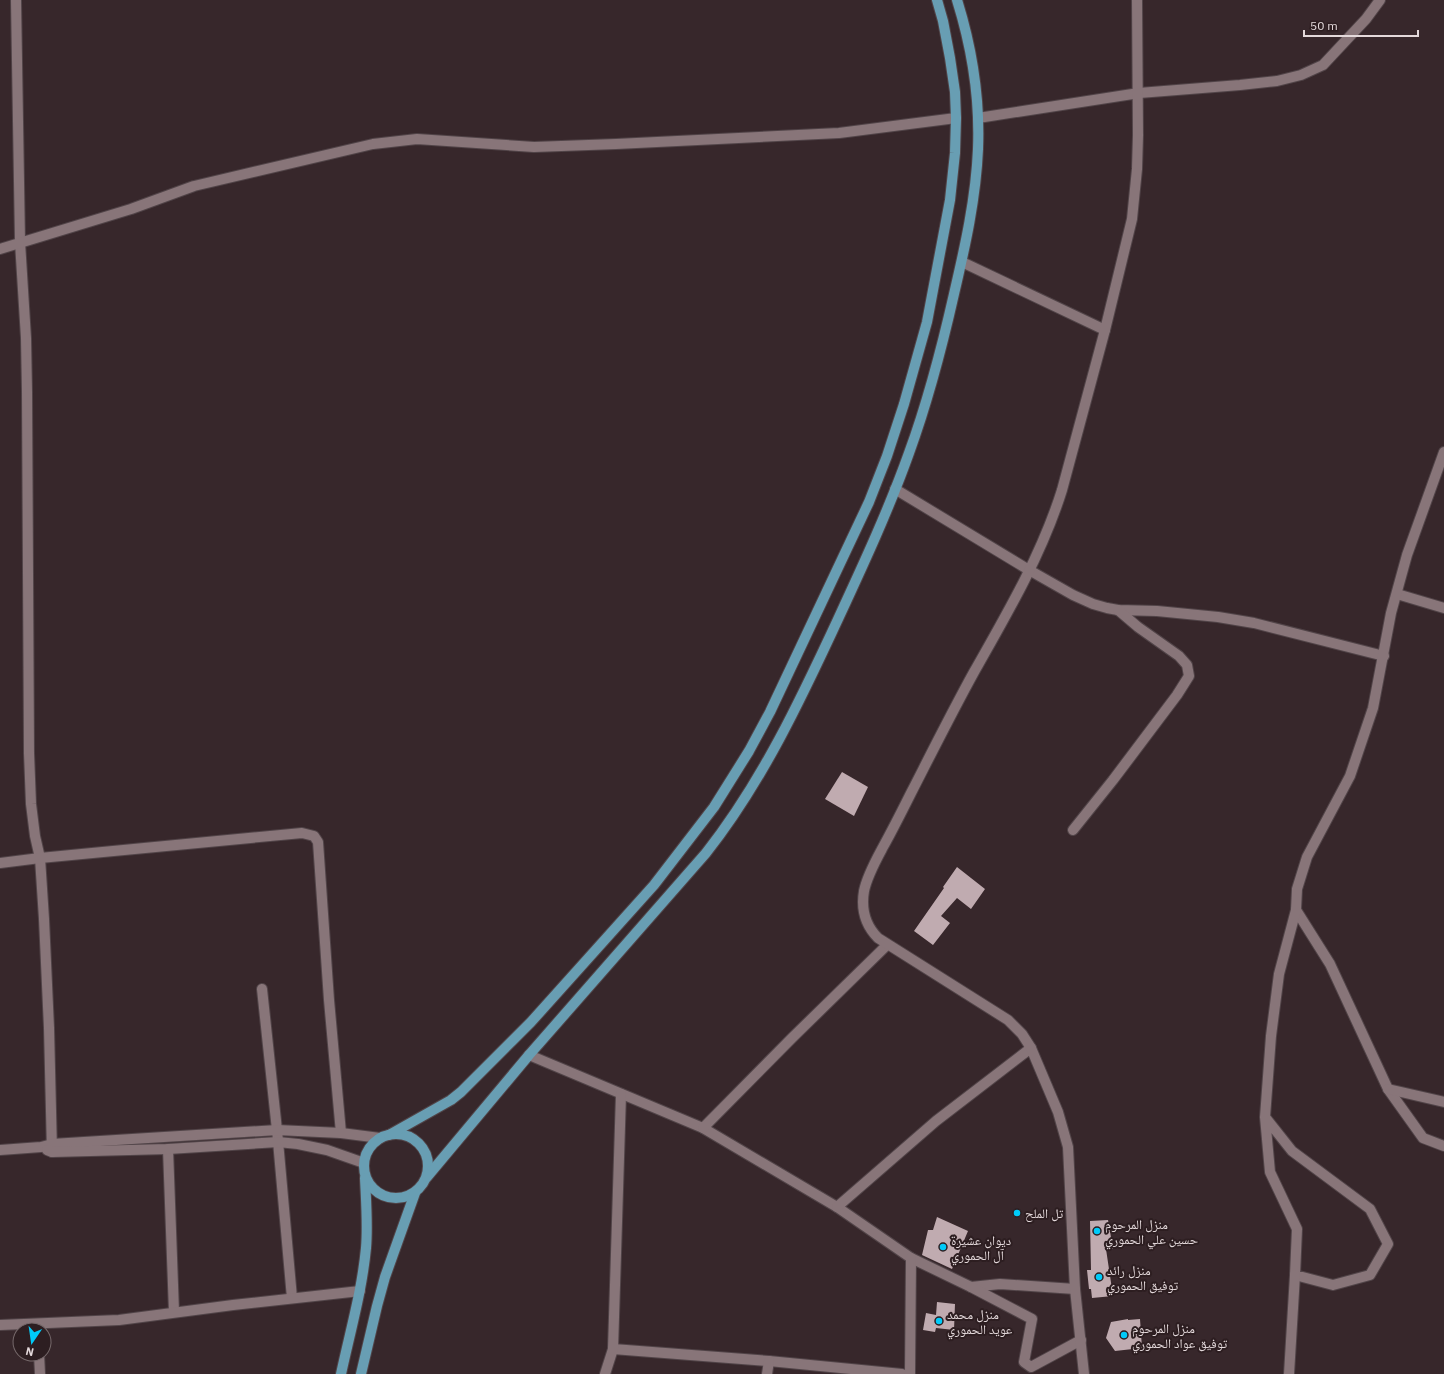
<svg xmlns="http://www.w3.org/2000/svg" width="1444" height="1374" viewBox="0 0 1444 1374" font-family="'IBM Plex Sans','Noto Naskh Arabic',sans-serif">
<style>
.building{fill:#c0abb0}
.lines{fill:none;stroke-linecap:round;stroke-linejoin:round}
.minor-casing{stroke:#514448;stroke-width:12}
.major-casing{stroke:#514448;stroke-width:12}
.minor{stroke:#887579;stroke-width:10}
.major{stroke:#689eb3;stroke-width:10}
.poi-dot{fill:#00cbf9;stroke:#2d1e21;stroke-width:1.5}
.labels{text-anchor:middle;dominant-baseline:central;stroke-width:4;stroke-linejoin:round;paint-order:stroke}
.poi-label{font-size:13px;fill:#e4d9db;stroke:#2d1e21;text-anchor:start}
</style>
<rect width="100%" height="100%" fill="#37272b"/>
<g class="building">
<path d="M842 772 868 787 854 816 825 799Z"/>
<path d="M957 867 985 889 971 909 957 898 941 916 950 923 933 945 914 931 944 888 943 887Z"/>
<path d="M937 1217 968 1231 952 1269 922 1255 928 1230H933Z"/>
<path d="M1108 1220 1113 1249H1106L1113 1296 1092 1298 1091 1289H1089L1087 1270H1091L1090 1221Z"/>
<path d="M937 1302 955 1304 954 1330 936 1328 935 1332 923 1330 926 1313 936 1315Z"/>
<path d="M1128 1319V1320L1140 1319 1142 1348 1115 1351 1106 1338 1111 1322Z"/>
</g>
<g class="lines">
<g class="minor-casing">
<g id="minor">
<path d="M16 0 20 242 26 338 27 392 29 753 31 804 35 836 40 858 44 919 49 1028 52 1152"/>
<path d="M978 118 1139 93 1240 85 1277 81 1301 75 1323 65 1366 19 1380 0"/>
<path d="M0 249 131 209 194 186 373 144 417 139 534 147 616 144 839 133 956 118"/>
<path d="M962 262 1105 330"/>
<path d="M895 489 1029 570 1073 595 1093 604 1107 608 1118 610 1157 611 1218 617 1254 623 1384 656"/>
<path d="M1397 594 1444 608"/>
<path d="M1073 830 1113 780 1177 695 1189 676 1187 665 1179 656 1138 627 1118 610"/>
<path d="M0 863 40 858 302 833 314 836 318 842 329 1000 341 1133"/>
<path d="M1296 910 1330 964 1388 1089 1423 1138 1444 1146"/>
<path d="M262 989 277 1130 292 1298"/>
<path d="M529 1055 703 1128 837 1207 911 1258 971 1287 1000 1284 1075 1289"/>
<path d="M1388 1089 1444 1102"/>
<path d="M1265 1117 1292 1151 1370 1209 1388 1244 1370 1275 1333 1285 1295 1275 1297 1229 1270 1172 1265 1117 1271 1036 1279 974 1296 910 1297 889 1307 857 1350 776 1373 708 1391 613 1407 555 1444 452"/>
<path d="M703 1128 792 1038 887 945"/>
<path d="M168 1149 174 1312"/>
<path d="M0 1150 41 1147 52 1144 277 1130 341 1133 380 1138"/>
<path d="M47 1150 52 1152 168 1149 278 1142 298 1144 327 1150 364 1163"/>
<path d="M837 1207 936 1121 1031 1048"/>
<path d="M971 1287 1032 1319 1024 1362 1031 1367 1081 1340"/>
<path d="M0 1325 119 1320 233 1305 360 1291"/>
<path d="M613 1349 769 1361 902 1374"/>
<path d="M39 1354 40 1374"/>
<path d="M605 1374 613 1349 621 1094"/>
<path d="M767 1374 769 1361"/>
<path d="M910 1374 911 1258"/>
<path d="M1084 1374 1075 1289 1068 1147 1058 1112 1031 1048 1022 1034 1008 1020 878 938C865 925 861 909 864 891 867 876 876 860 883 847 893 829 902 811 911 793 932 752 952 712 974 672 1007 614 1042 554 1062 490L1105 330 1132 219 1137 169 1138 135 1137 0"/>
<path d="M1289 1374 1295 1275"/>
</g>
</g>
<g class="major-casing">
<g id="major">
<circle cx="396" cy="1166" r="32"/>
<path d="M389 1135 451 1100 461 1092 531 1022 654 885 714 807 749 751 770 712 869 502 887 456 904 404 927 322 950 200 955 153 956 118 955 92 950 58 943 21 937 0"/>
<path d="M427 1177 529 1055 706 853C762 782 801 699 839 617 864 563 889 509 909 453 928 401 942 347 954 294 965 247 976 198 978 149 980 99 972 48 957 0"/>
<path d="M341 1374C350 1332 362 1291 366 1248 368 1225 366 1201 365 1178"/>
<path d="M361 1374 377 1306 385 1277 415 1193"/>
</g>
</g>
<use href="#minor" class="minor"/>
<use href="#major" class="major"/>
</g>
<g class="poi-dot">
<circle cx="1017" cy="1213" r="4"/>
<circle cx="1097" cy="1231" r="4"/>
<circle cx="943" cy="1247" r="4"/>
<circle cx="1099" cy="1277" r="4"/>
<circle cx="939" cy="1321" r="4"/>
<circle cx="1124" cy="1335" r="4"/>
</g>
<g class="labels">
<g class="poi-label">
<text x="1025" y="1213">تل الملح</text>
<text x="1105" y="1224">منزل المرحوم<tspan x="1105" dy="15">حسين علي الحموري</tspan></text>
<text x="951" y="1240">ديوان عشيرة<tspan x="951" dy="15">آل الحموري</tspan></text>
<text x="1107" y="1270">منزل رائد<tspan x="1107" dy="15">توفيق الحموري</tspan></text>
<text x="947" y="1314">منزل محمد<tspan x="947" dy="15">عويد الحموري</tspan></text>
<text x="1132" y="1328">منزل المرحوم<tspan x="1132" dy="15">توفيق عواد الحموري</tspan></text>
</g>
</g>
<g transform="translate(32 1342) rotate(193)"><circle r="19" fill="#2d1e21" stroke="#76696b"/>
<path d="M0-3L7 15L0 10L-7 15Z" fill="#00cbf9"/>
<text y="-6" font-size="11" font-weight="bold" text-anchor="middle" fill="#e4d9db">N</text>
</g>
<path d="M1304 30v6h114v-6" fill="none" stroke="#e4d9db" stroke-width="2"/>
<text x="1310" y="30" font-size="12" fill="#e4d9db" stroke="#2d1e21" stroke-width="3" paint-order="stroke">50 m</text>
</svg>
